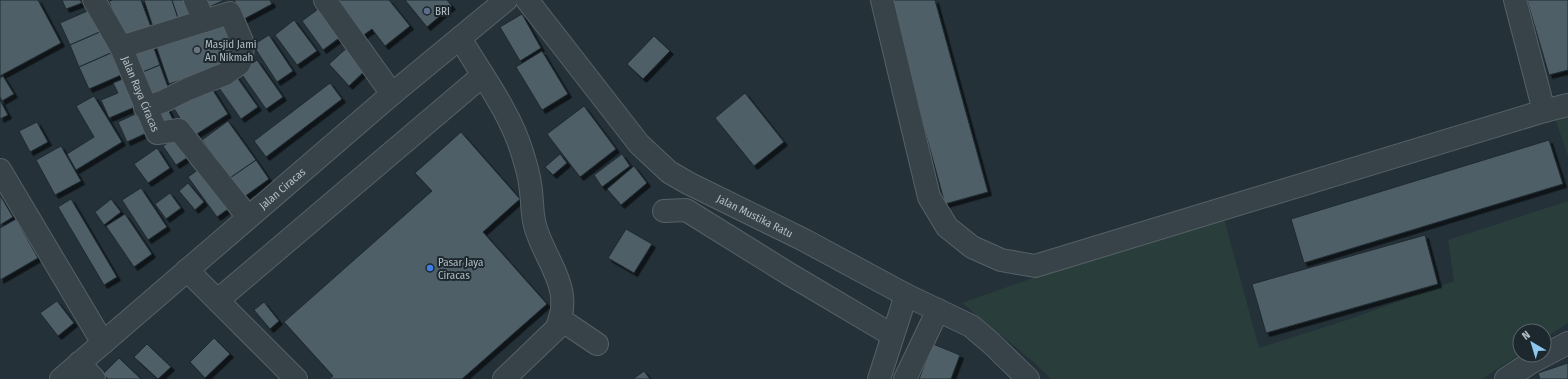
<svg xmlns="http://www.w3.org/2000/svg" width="1568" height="379" viewBox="0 0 1568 379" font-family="'Fira Sans Condensed',sans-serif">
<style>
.green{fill:#293e3a}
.building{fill:#4f5e67;stroke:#1f2a30;filter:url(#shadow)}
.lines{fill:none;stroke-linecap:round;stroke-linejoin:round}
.minor-casing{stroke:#566167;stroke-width:24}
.minor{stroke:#384349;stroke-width:22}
.service-dot{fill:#5c6f8a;stroke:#1d282e;stroke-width:1.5}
.worship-dot{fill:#6b7280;stroke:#1d282e;stroke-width:1.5}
.shop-dot{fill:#3f7fe0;stroke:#1d282e;stroke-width:1.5}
.labels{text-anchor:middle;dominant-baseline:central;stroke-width:4;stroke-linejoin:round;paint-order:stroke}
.poi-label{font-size:11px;fill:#b3bec5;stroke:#1d282e;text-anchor:start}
.street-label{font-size:11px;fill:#b3bec5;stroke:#1d282e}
</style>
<defs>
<filter id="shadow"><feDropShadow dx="3.5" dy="3.5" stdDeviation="0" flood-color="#0009"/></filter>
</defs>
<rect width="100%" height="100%" fill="#243139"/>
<g class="green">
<path d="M1568 111V156L1554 116Z"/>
<path d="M1568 201V323L1544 339V331H1520V354L1482 379H1051L1035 363 962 303 1222 211 1259 348 1353 318 1454 281 1448 240Z"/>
</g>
<g class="building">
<path d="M0 0H38L61 43 0 76Z"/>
<path d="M62 0H80L82 3 66 9Z"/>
<path d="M113 0H141L151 27 123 38 109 1Z"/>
<path d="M144 0H172L179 21 154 30Z"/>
<path d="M172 0H192L198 15 179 21Z"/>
<path d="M198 0H225L202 10Z"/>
<path d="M234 0H270L272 4 244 19Z"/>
<path d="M335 0H389L410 26 385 46 372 29 361 37Z"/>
<path d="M405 0H447L452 6 427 27Z"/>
<path d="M889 0H935L988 192 945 204Z"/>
<path d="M1527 0H1568V70L1549 75Z"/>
<path d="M325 4 346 33 323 50 302 21Z"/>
<path d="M92 9 102 31 70 45 60 23Z"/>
<path d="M522 14 541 48 520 61 500 27Z"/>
<path d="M225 16 240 60 169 84 154 40Z"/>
<path d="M294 20 317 51 297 65 275 35Z"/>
<path d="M102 31 111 53 79 67 70 45Z"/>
<path d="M269 35 293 71 277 82 253 45Z"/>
<path d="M654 36 670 51 643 79 627 64Z"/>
<path d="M151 40 160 65 138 74 128 49Z"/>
<path d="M349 46 369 67 349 86 329 64Z"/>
<path d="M542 51 568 94 542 110 516 67Z"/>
<path d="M111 53 121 75 89 89 79 67Z"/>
<path d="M257 60 283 97 266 109 240 72Z"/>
<path d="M160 65 171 95 149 104 138 74Z"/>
<path d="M234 73 258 107 241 119 217 85Z"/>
<path d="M3 76 14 94 2 101 0 97V78Z"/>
<path d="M130 76 142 104 109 118 101 100 118 93 113 83Z"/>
<path d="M330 83 342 99 266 157 254 141Z"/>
<path d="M209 84 228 114 192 137 173 107Z"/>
<path d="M745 93 784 142 754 166 715 118Z"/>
<path d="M94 96 122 142 76 170 67 154 94 137 76 106Z"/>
<path d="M0 100 8 115 0 119Z"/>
<path d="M164 101 176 126 163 132 152 108Z"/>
<path d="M584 106 616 149 580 177 547 134Z"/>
<path d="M144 110 153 130 127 142 118 122Z"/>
<path d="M228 121 256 160 230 178 202 140Z"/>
<path d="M37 122 48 142 30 152 19 131Z"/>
<path d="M461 132 520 199 483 232 547 304 462 379H329L333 376 284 322 432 191 415 173Z"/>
<path d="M178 136 191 155 176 165 163 146Z"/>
<path d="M1549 140 1563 184 1304 263 1291 219Z"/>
<path d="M61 146 81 181 55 195 36 160Z"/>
<path d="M157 148 170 168 148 183 134 164Z"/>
<path d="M560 154 567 163 553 175 545 167Z"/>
<path d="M622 154 630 166 602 187 594 175Z"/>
<path d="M256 160 269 179 244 197 230 178Z"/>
<path d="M206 164 235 204 217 217 188 177Z"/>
<path d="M634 166 647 183 621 205 607 189Z"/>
<path d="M188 183 204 202 195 210 179 191Z"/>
<path d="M141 188 167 227 148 240 122 200Z"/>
<path d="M170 193 181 208 166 219 155 204Z"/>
<path d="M0 195 13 217 0 225Z"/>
<path d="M71 199 117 277 104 285 58 207Z"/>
<path d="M111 199 121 212 104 225 95 212Z"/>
<path d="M125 214 152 254 134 267 106 226Z"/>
<path d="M16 219 38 258 0 280V228Z"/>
<path d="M626 229 652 244 634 273 608 258Z"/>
<path d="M1425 235 1438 284 1266 333 1252 284Z"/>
<path d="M57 301 74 323 58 336 40 313Z"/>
<path d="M264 302 279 321 270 329 254 310Z"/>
<path d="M214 338 230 354 205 378 190 362Z"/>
<path d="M147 344 171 367 158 379 134 357Z"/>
<path d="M933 344 960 355 951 379H919Z"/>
<path d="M119 358 141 379H108L103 374Z"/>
<path d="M1568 363V379H1540L1538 373Z"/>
<path d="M644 371 650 379H633Z"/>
</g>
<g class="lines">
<g class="minor-casing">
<g id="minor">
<path id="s1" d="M94 0 121 47 157 133 179 130 248 217"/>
<path d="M325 0 392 94"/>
<path id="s2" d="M527 0 639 144 669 172 688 183 804 240 906 295 971 326 991 343 1028 379"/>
<path d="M882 0 929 197 947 227 972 247 1001 260 1035 266 1544 111"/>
<path d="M1515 0 1544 111 1568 105"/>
<path d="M460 38C481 74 510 112 522 152 525 162 529 174 530 184 533 200 531 214 536 229 547 264 575 290 556 329L504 379"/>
<path d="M121 47 204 21"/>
<path d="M145 108 164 101 188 89 225 74 239 64 242 58 243 44 230 13 204 21 195 0"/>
<path d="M0 170 103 343"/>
<path d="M664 211 686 210 789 274 892 335"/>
<path d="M187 270 296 379"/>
<path d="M218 300 482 76"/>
<path d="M560 319 597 344"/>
<path d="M79 363 94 379"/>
<path id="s3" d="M61 379 392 94 506 0"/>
<path d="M879 379 906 295"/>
<path d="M905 379 938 310"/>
<path d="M1506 379 1530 363 1568 343"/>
</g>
</g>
<use href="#minor" class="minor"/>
</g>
<circle class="service-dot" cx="427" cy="11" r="4"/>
<circle class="worship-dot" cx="197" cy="50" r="4"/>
<circle class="shop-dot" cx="430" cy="268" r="4"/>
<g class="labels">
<g class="poi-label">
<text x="435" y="11">BRI</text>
<text x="205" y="44">Masjid Jami<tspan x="205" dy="13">An Nikmah</tspan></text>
<text x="438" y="262">Pasar Jaya<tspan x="438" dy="13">Ciracas</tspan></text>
</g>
<g class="street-label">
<text stroke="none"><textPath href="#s1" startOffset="105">Jalan Raya Ciracas</textPath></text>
<text stroke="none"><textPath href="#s3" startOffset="292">Jalan Ciracas</textPath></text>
<text stroke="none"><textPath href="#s2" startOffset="320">Jalan Mustika Ratu</textPath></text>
</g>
</g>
<g transform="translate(1532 343) rotate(322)"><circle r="19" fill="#1d282e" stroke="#59646a"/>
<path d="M0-3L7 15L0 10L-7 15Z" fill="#8ec7ef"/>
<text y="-6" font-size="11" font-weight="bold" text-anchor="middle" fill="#b3bec5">N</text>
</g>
</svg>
